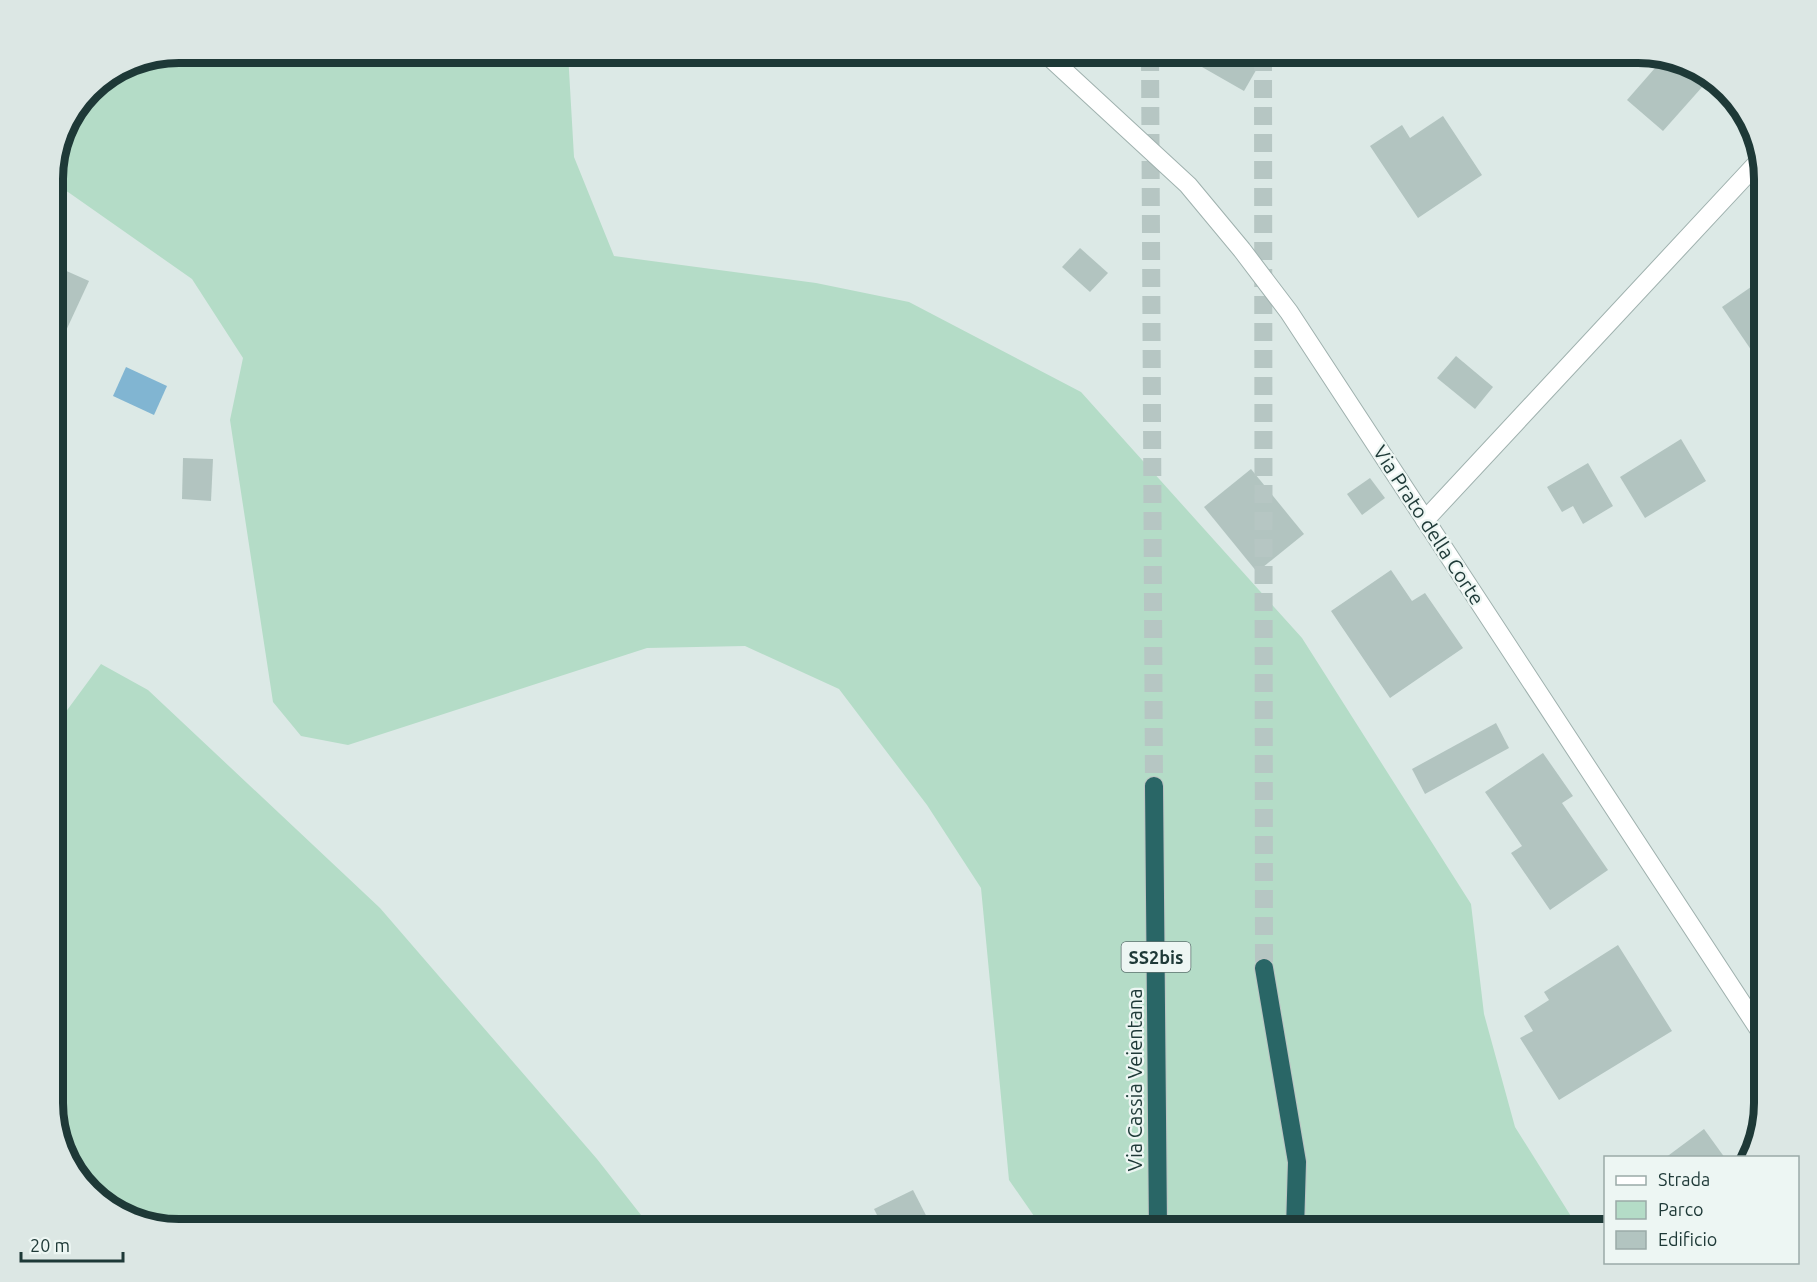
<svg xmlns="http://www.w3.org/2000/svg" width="1817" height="1282" viewBox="0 0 1817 1282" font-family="Ubuntu,sans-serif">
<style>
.green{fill:#b4dcc7}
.water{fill:#81b5d2}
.building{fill:#b2c4c0}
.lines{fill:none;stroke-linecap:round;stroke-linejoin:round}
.highway-tunnel{stroke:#b6c6c3;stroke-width:18;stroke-dasharray:18 9;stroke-linecap:butt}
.minor-casing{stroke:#9fb1ae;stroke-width:20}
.highway-casing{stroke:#bcc4c3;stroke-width:20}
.minor{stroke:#fff;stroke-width:18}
.highway{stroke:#296666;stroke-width:18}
.labels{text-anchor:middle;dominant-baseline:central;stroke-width:4.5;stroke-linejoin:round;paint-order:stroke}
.shield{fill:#edf6f3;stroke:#5c726f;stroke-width:1.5}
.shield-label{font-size:18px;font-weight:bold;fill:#1e3937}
.street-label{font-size:20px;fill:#1e3937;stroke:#edf6f3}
.rim{fill:none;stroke:#1e3937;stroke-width:8}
</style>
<rect width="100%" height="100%" fill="#dce9e6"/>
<g class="green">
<path d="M179 53H568L574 157 614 256 816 283 909 302 1081 392 1302 638 1471 904 1484 1014 1515 1127 1579 1229H1043L1009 1180 981 888 927 805 839 689 745 646 647 648 348 745 301 736 273 702 230 420 243 358 192 279 68 192 53 187V170L66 123 95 84 131 62Z"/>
<path d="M101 664 148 690 380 908 597 1159 652 1229H178L102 1204 69 1166 53 1111V704L65 713Z"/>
</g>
<path class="water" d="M126 367 167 386 154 415 113 396Z"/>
<g class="building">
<path d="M1201 53H1266L1244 91 1195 63Z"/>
<path d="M1662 60 1711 77 1663 131 1627 100Z"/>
<path d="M1443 116 1482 175 1418 218 1370 146 1402 125 1410 138Z"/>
<path d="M1080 248 1108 273 1090 292 1062 267Z"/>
<path d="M53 265 89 281 64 335 53 330Z"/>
<path d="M1764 278V369L1722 307Z"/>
<path d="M1456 356 1493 387 1475 409 1437 378Z"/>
<path d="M1681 439 1706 481 1645 518 1620 477Z"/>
<path d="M183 458 213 459 211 501 182 499Z"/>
<path d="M1588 463 1613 506 1583 524 1573 506 1562 512 1547 487Z"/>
<path d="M1251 469 1304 534 1257 572 1204 507Z"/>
<path d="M1370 478 1385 498 1362 515 1347 494Z"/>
<path d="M1391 570 1412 601 1425 593 1463 648 1390 698 1331 611Z"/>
<path d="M1496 723 1509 748 1425 794 1412 769Z"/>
<path d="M1543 753 1573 796 1562 803 1608 870 1550 910 1511 853 1522 846 1485 792Z"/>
<path d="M1618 945 1672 1031 1559 1100 1520 1038 1533 1031 1524 1016 1549 1000 1544 992Z"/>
<path d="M1704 1129 1725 1158H1665Z"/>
<path d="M913 1190 933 1229H884L874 1209Z"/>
</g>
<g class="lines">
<g class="highway-tunnel">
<path d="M1150 53 1154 786"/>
<path d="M1263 53 1264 968"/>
</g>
<g class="minor-casing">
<g id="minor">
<path d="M1045 53 1188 185 1242 250 1289 312 1764 1037"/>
<path d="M1425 520 1760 160"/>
</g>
</g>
<g class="highway-casing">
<g id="highway">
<path d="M1154 786 1158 1229"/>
<path d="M1264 968 1297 1162 1295 1229"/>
</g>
</g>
<use href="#minor" class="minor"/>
<use href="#highway" class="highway"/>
</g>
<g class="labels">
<rect class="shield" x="1121.5" y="942" width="69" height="30" rx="4.5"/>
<g class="shield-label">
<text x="1156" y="957">SS2bis</text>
</g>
<g class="street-label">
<text transform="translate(1429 525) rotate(57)">Via Prato della Corte</text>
<text transform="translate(1134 1080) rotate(-90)">Via Cassia Veientana</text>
</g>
</g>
<path d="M0 0H1817V1282H0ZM179 63H1638A116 116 0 0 1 1754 179V1103A116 116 0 0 1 1638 1219H179A116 116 0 0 1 63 1103V179A116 116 0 0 1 179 63Z" fill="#dce7e4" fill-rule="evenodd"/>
<path class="rim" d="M179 63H1638A116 116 0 0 1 1754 179V1103A116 116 0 0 1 1638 1219H179A116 116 0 0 1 63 1103V179A116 116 0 0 1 179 63Z"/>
<rect x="1604" y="1156" width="195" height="108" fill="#edf6f3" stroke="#9aaaa8" stroke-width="1.5"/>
<rect x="1616" y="1176" width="30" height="9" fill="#ffffff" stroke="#9aaaa8" stroke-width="1.5"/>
<text x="1658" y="1186" font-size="18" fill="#1e3937">Strada</text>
<rect x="1616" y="1201" width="30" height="18" fill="#b4dcc7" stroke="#9aaaa8" stroke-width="1.5"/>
<text x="1658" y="1216" font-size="18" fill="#1e3937">Parco</text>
<rect x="1616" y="1231" width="30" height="18" fill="#b2c4c0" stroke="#9aaaa8" stroke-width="1.5"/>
<text x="1658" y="1246" font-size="18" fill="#1e3937">Edificio</text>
<path d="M21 1252v9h102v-9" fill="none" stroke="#1e3937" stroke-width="3"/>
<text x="30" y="1252" font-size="18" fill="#1e3937" stroke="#edf6f3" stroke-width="4.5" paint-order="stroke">20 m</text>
</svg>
